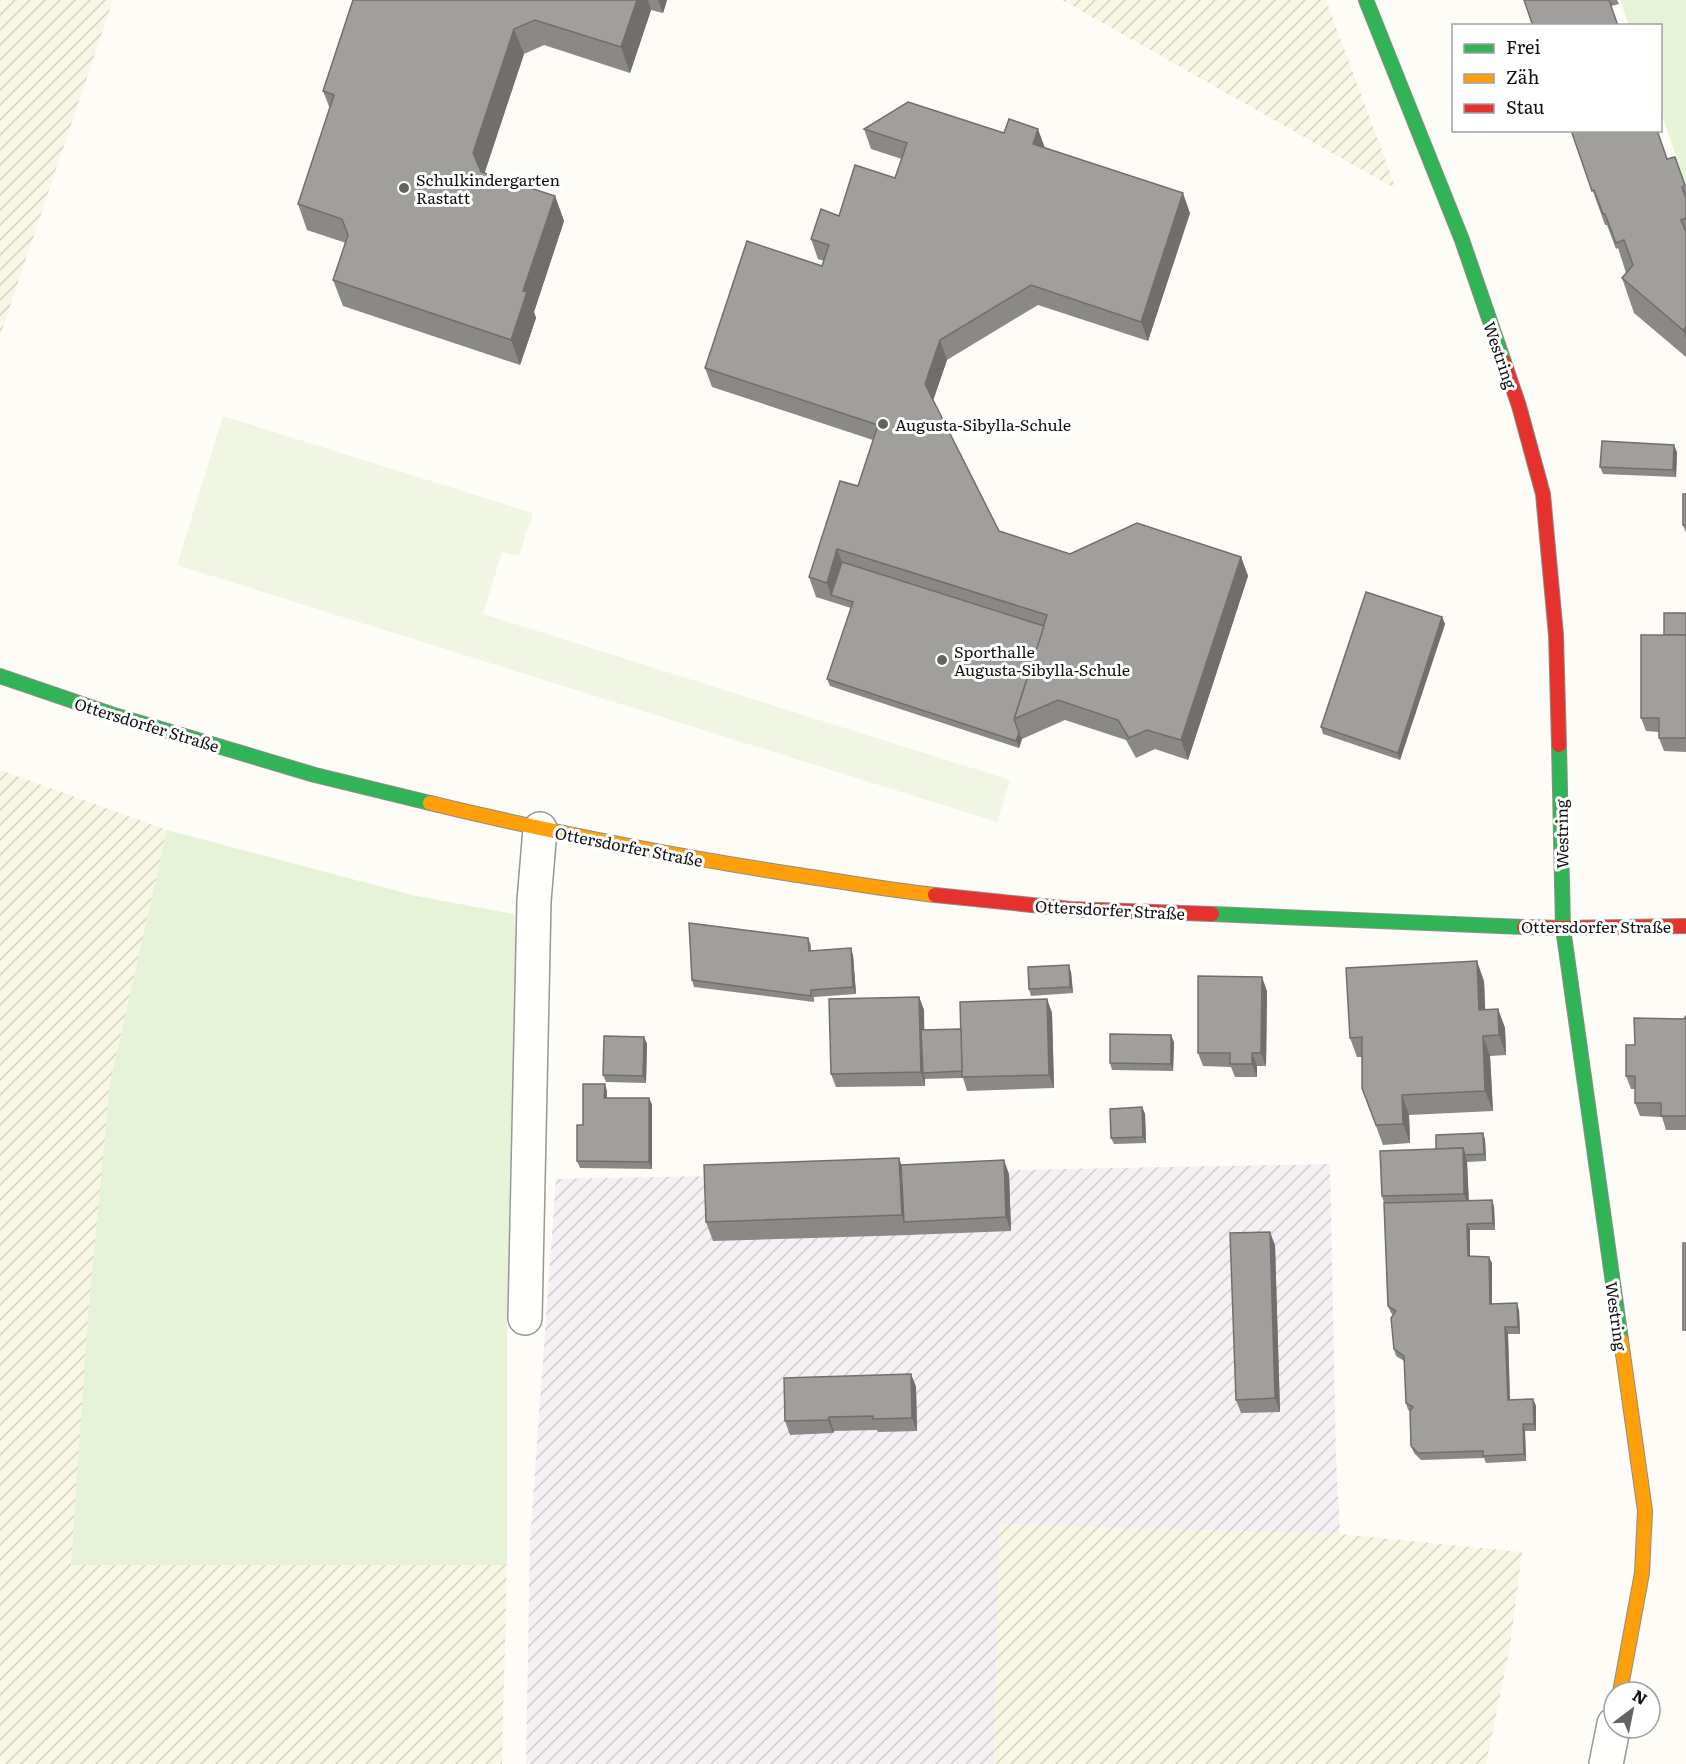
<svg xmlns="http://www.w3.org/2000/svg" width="1686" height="1764" viewBox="0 0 1686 1764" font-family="Literata,serif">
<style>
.industrial{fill:url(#industrial-furrows)}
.farmland{fill:url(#farmland-furrows)}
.grass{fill:#e7f3d7}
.pitch{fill:#f0f6e1}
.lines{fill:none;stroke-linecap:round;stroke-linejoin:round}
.street-casing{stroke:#979795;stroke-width:36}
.fast-casing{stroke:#8e8d8b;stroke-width:16}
.slow-casing{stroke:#8e8d8b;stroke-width:16}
.jam-casing{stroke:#8e8d8b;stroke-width:16}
.street{stroke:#fffffe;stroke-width:33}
.fast{stroke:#30b455;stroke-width:14}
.slow{stroke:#ff9f0a;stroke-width:14}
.jam{stroke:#e5322d;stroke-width:14}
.wall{fill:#8a8986}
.shaded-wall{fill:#716f6d}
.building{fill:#a19f9c;stroke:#716f6d;stroke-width:1.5}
.poi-dot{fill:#646362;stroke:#fff;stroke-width:2}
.labels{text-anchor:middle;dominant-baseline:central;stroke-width:6;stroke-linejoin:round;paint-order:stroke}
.poi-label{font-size:16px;fill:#111;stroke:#fff;text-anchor:start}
.street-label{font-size:16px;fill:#111;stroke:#fff}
</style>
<defs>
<pattern id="industrial-furrows" width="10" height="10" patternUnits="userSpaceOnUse" patternTransform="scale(1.5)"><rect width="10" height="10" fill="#f5f0f3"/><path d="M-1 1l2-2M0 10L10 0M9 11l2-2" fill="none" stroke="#d1cdcf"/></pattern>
<pattern id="farmland-furrows" width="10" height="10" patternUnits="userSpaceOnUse" patternTransform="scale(1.5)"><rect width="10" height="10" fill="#f9f7e4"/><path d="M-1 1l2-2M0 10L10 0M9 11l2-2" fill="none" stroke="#d4d3c3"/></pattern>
</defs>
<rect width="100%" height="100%" fill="#fdfcf7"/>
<path class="industrial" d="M1330 1164 1336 1458 1340 1534 1000 1525 994 1764H526L530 1541 556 1179Z"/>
<g class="farmland">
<path d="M0 0H113L0 336Z"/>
<path d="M1062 0H1326L1396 189Z"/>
<path d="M0 770 167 830 110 1083 71 1565H507L502 1764H0Z"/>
<path d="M1000 1524 1340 1534 1522 1552 1510 1646 1486 1764H994Z"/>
</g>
<g class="grass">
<path d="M1620 0H1686V184L1661 113 1660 26 1629 25Z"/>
<path d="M167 830 416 896 514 914 520 992 507 1303V1565H71L88 1316 110 1083Z"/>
</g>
<path class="pitch" d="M223 416 533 513 519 556 502 552 483 614 1010 780 997 822 177 565Z"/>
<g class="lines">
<g class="street-casing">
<g id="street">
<path d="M525 1318 534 901 540 829"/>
<path d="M1606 1764 1614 1724"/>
</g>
</g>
<g class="fast-casing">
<g id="fast">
<path d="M1366 0 1462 240 1504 362"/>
<path d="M0 676 117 716 315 775 430 803"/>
<path d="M1559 745 1563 928 1621 1340"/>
<path d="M1212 914 1524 927"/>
</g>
</g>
<g class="slow-casing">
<g id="slow">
<path d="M430 803C549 832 670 855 791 874 839 881 887 890 935 895"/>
<path d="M1620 1692 1642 1573 1645 1511 1621 1340"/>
</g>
</g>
<g class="jam-casing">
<g id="jam">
<path d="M1504 362 1519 406 1543 494 1556 635 1559 745"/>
<path d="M935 895 1071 909 1212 914"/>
<path d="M1524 927 1563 928 1686 926"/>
</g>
</g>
<use href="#street" class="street"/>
<use href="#fast" class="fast"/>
<use href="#slow" class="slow"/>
<use href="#jam" class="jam"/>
</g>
<g class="wall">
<path d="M353 0H667L663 13 651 10 630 73 544 45 524 54 484 173 555 196 564 221 534 312 536 318 520 365 343 306 333 280 346 243 307 230 298 204 330 109 323 91Z"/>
<path d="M1524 0H1617L1619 4 1611 6Z"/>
<path d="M1660 118 1663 126 1660 127Z"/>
<path d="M864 129 1045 148 1190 213 1148 341 1038 305 947 360 933 400 999 531 1070 554 1241 557 1248 576 1188 760 1155 749 1136 758 1126 740 1065 720 1022 739 1019 748 830 686 827 679 851 608 816 597 809 577 858 486 873 440 712 387 705 368 822 266 824 261 818 259 811 239 839 216 895 178 902 159 871 149Z"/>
<path d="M1571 130 1667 159 1675 157 1686 187V357L1634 313 1622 278 1626 273 1618 248 1616 249 1607 225H1605Z"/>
<path d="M1677 452 1676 477 1603 474 1600 467Z"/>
<path d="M1686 494V533L1683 525Z"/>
<path d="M1686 613V752L1664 751 1659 738V732L1646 731 1641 718 1664 635Z"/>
<path d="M1442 617 1445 624 1400 760 1323 734 1321 727Z"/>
<path d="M808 938 811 945V951L853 955 856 994 814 997V1002L694 987 692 980Z"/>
<path d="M1071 972 1073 993 1031 996 1029 989Z"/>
<path d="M1484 981 1485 1009H1498L1505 1028 1506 1055 1490 1056 1493 1111 1409 1115 1410 1143 1383 1145 1362 1088V1057H1357L1350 1038Z"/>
<path d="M1267 991 1266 1066H1257V1077H1235L1231 1067 1203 1066 1198 1053Z"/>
<path d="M919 997 924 1010V1030L961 1029 1047 999 1052 1013 1054 1088 967 1091 963 1078 925 1079V1086L836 1087 831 1074Z"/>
<path d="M1686 1016V1130H1666L1662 1117 1640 1116 1635 1103V1089H1631L1626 1076 1635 1045 1684 1019Z"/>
<path d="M644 1037 647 1044 646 1083 606 1082 603 1075Z"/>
<path d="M1174 1042 1173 1071 1112 1070 1110 1063Z"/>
<path d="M607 1091V1098H649L652 1105V1169L580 1168 577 1161 583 1125Z"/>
<path d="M1142 1107 1145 1114 1146 1143 1114 1144 1111 1138Z"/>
<path d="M1485 1139 1486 1161 1467 1162 1469 1201 1492 1200 1494 1207 1495 1230H1470V1256L1492 1263V1304L1519 1310 1520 1334H1508L1510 1400 1533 1399 1536 1406V1431H1525L1526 1461 1486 1463 1484 1458 1421 1460 1414 1453 1411 1446 1410 1411 1408 1410 1406 1403 1404 1361 1396 1356 1394 1349 1393 1315 1391 1313 1388 1306 1384 1203 1382 1196 1436 1149Z"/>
<path d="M901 1165 1009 1174 1011 1231 909 1235 713 1241 706 1222Z"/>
<path d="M1275 1245 1280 1412 1241 1413 1236 1400Z"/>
<path d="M911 1374 916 1387 917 1431 878 1432 877 1430 834 1431 833 1433 790 1435 785 1421Z"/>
</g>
<g class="shaded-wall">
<path d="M637 0H648L651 10 630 73 621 47Z"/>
<path d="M658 0H667L663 13Z"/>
<path d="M514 29 524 54 483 178 473 153Z"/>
<path d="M1038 129 1045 148 1033 144Z"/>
<path d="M1183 193 1190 213 1148 341 1141 322Z"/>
<path d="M555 196 564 221 534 312 536 318 520 365 511 340 523 291Z"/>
<path d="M1686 327V339L1683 330Z"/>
<path d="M940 340 947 360 932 404 925 384Z"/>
<path d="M1674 445 1677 452 1676 477 1673 470Z"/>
<path d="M837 549 845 569 831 595 827 583Z"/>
<path d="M1241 557 1248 576 1188 760 1181 740Z"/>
<path d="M1442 617 1445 624 1400 760 1398 753Z"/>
<path d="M1019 733 1022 739 1019 748 1016 741Z"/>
<path d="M851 948 853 955 856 994 853 987Z"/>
<path d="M1477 961 1484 981 1486 1029 1479 1010Z"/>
<path d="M1069 965 1071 972 1073 993 1070 987Z"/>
<path d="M1262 977 1267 991 1266 1066 1261 1053Z"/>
<path d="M919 997 924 1010 925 1072 923 1073 925 1079V1086L921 1072Z"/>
<path d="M1047 999 1052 1013 1054 1088 1049 1075Z"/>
<path d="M1498 1009 1505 1028 1506 1055 1499 1035Z"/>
<path d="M1171 1035 1174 1042 1173 1071 1171 1064Z"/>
<path d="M1483 1036 1490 1056 1493 1111 1485 1091Z"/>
<path d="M644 1037 647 1044 646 1083 643 1076Z"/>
<path d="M1252 1053 1257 1066V1077L1252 1064Z"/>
<path d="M605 1084 607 1091V1105L604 1098Z"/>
<path d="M1402 1095 1409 1115 1410 1143 1403 1124Z"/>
<path d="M649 1098 652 1105V1169L649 1162Z"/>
<path d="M1142 1107 1145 1114 1146 1143 1143 1137Z"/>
<path d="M1483 1133 1485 1139 1486 1161 1484 1154Z"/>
<path d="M1463 1148 1467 1162 1469 1208 1464 1194Z"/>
<path d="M899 1158 906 1178 904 1222 902 1215Z"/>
<path d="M1004 1160 1009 1174 1011 1231 1006 1217Z"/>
<path d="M1492 1200 1494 1207 1495 1230 1493 1223Z"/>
<path d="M1467 1224 1470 1230V1263L1468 1256Z"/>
<path d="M1270 1232 1275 1245 1280 1412 1275 1398Z"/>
<path d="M1489 1257 1492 1263V1311L1490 1304Z"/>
<path d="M1517 1303 1519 1310 1520 1334 1518 1327Z"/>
<path d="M1505 1327 1508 1334 1510 1407 1508 1400Z"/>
<path d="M911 1374 916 1387 917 1431 912 1418Z"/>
<path d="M1533 1399 1536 1406V1431L1534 1424Z"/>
<path d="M829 1417 834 1431 833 1433 828 1420Z"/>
<path d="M1523 1424 1525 1431 1526 1461 1524 1454Z"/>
</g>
<g class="building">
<path d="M353 0H637L621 47 535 20 514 29 473 153 481 172 555 196 523 291 527 292 511 340 333 280 348 235 342 219 298 204 334 95 323 91Z"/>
<path d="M1524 0H1609L1618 26H1533Z"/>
<path d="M908 102 1004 133 1009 119 1038 129 1033 144 1183 193 1141 322 1031 285 940 340 925 384 999 531 1070 554 1137 523 1241 557 1181 740 1147 730 1129 738 1118 720 1058 700 1014 719 1047 615 837 549 827 583 809 577 840 481 858 486 878 425 705 368 747 241 822 266 829 245 811 239 821 209 839 216 855 165 895 178 907 143 864 129Z"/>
<path d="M1571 130H1657L1667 159 1675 157 1685 185 1682 187 1686 198V218L1681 220 1686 232V327L1683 330 1622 278 1633 265 1624 240 1616 243 1605 214H1603L1594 190 1592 191Z"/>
<path d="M1602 441 1674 445 1673 470 1600 467Z"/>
<rect x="1683" y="494" width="3" height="31"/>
<path d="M842 562 1044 626 1014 719 1019 733 1016 741 827 679 853 602 831 595Z"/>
<path d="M1366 592 1442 617 1398 753 1321 727Z"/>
<rect x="1664" y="613" width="22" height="22"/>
<path d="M1641 635H1686V738H1659V718H1641Z"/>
<path d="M689 923 808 938 809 951 851 948 853 987 811 990V996L692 980Z"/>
<path d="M1477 961 1479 1010 1498 1009 1499 1035 1483 1036 1485 1091 1402 1095 1403 1124 1376 1125 1362 1088V1037L1350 1038 1346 968Z"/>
<path d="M1069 965 1070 987 1029 989 1028 967Z"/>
<path d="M1198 976 1262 977 1261 1053H1252V1064H1230V1053H1198Z"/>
<path d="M919 997 921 1072 831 1074 829 999Z"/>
<path d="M1047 999 1049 1075 962 1077 960 1002Z"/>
<path d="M1686 1016V1116H1661V1103H1635V1076H1626V1045H1635L1634 1018 1684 1019Z"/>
<path d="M961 1029 962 1071 923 1073 921 1030Z"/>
<path d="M1110 1034 1171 1035V1064L1110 1063Z"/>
<path d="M604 1036 644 1037 643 1076 603 1075Z"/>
<path d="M583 1084H605L604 1098H649V1162L577 1161V1125H583Z"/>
<path d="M1142 1107 1143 1137 1111 1138 1110 1109Z"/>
<path d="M1483 1133 1484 1154 1465 1155 1463 1148 1436 1149V1135Z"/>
<path d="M1463 1148 1464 1194 1382 1196 1380 1151Z"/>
<path d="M899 1158 902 1215 706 1222 704 1165Z"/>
<path d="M1004 1160 1006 1217 904 1222 901 1165Z"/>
<path d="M1492 1200 1493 1223 1467 1224 1468 1256 1489 1257 1490 1304 1517 1303 1518 1327H1505L1508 1400 1533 1399 1534 1424H1523L1524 1454 1483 1456V1451L1418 1453 1411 1446 1410 1411 1413 1407 1406 1403 1404 1356 1394 1349 1391 1318 1396 1311 1388 1306 1384 1203Z"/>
<path d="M1270 1232 1275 1398 1236 1400 1230 1233Z"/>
<rect x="1683" y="1243" width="3" height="87"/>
<path d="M911 1374 912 1418 873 1419V1416L829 1417 828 1420 785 1421 784 1378Z"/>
</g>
<g class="poi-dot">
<circle cx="404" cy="188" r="6"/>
<circle cx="883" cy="424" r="6"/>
<circle cx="942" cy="660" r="6"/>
</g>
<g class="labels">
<g class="poi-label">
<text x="416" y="179">Schulkindergarten<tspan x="416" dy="18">Rastatt</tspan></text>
<text x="895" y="424">Augusta-Sibylla-Schule</text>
<text x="954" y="651">Sporthalle<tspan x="954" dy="18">Augusta-Sibylla-Schule</tspan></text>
</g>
<g class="street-label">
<text transform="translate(1501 355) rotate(71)">Westring</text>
<text transform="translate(147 724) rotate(17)">Ottersdorfer Straße</text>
<text transform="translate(1561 834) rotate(-91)">Westring</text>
<text transform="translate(629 846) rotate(11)">Ottersdorfer Straße</text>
<text transform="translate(1110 909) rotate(3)">Ottersdorfer Straße</text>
<text x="1596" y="926">Ottersdorfer Straße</text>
<text transform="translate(1617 1316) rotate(82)">Westring</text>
</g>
</g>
<rect x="1452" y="24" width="210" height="108" fill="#ffffff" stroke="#a0a0a0" stroke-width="1.5"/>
<rect x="1464" y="44" width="30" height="9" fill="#30b455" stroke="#a0a0a0" stroke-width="1.5"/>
<text x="1506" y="54" font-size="18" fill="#111111">Frei</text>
<rect x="1464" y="74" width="30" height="9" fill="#ff9f0a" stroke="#a0a0a0" stroke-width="1.5"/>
<text x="1506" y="84" font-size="18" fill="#111111">Zäh</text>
<rect x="1464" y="104" width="30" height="9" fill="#e5322d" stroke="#a0a0a0" stroke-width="1.5"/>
<text x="1506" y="114" font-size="18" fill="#111111">Stau</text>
<g transform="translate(1632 1710) rotate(32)"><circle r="28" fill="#ffffff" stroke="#a0a0a0" stroke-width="1.5"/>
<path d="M0-4.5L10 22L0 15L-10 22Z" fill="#646362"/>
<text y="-9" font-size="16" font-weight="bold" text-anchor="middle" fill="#111111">N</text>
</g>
</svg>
